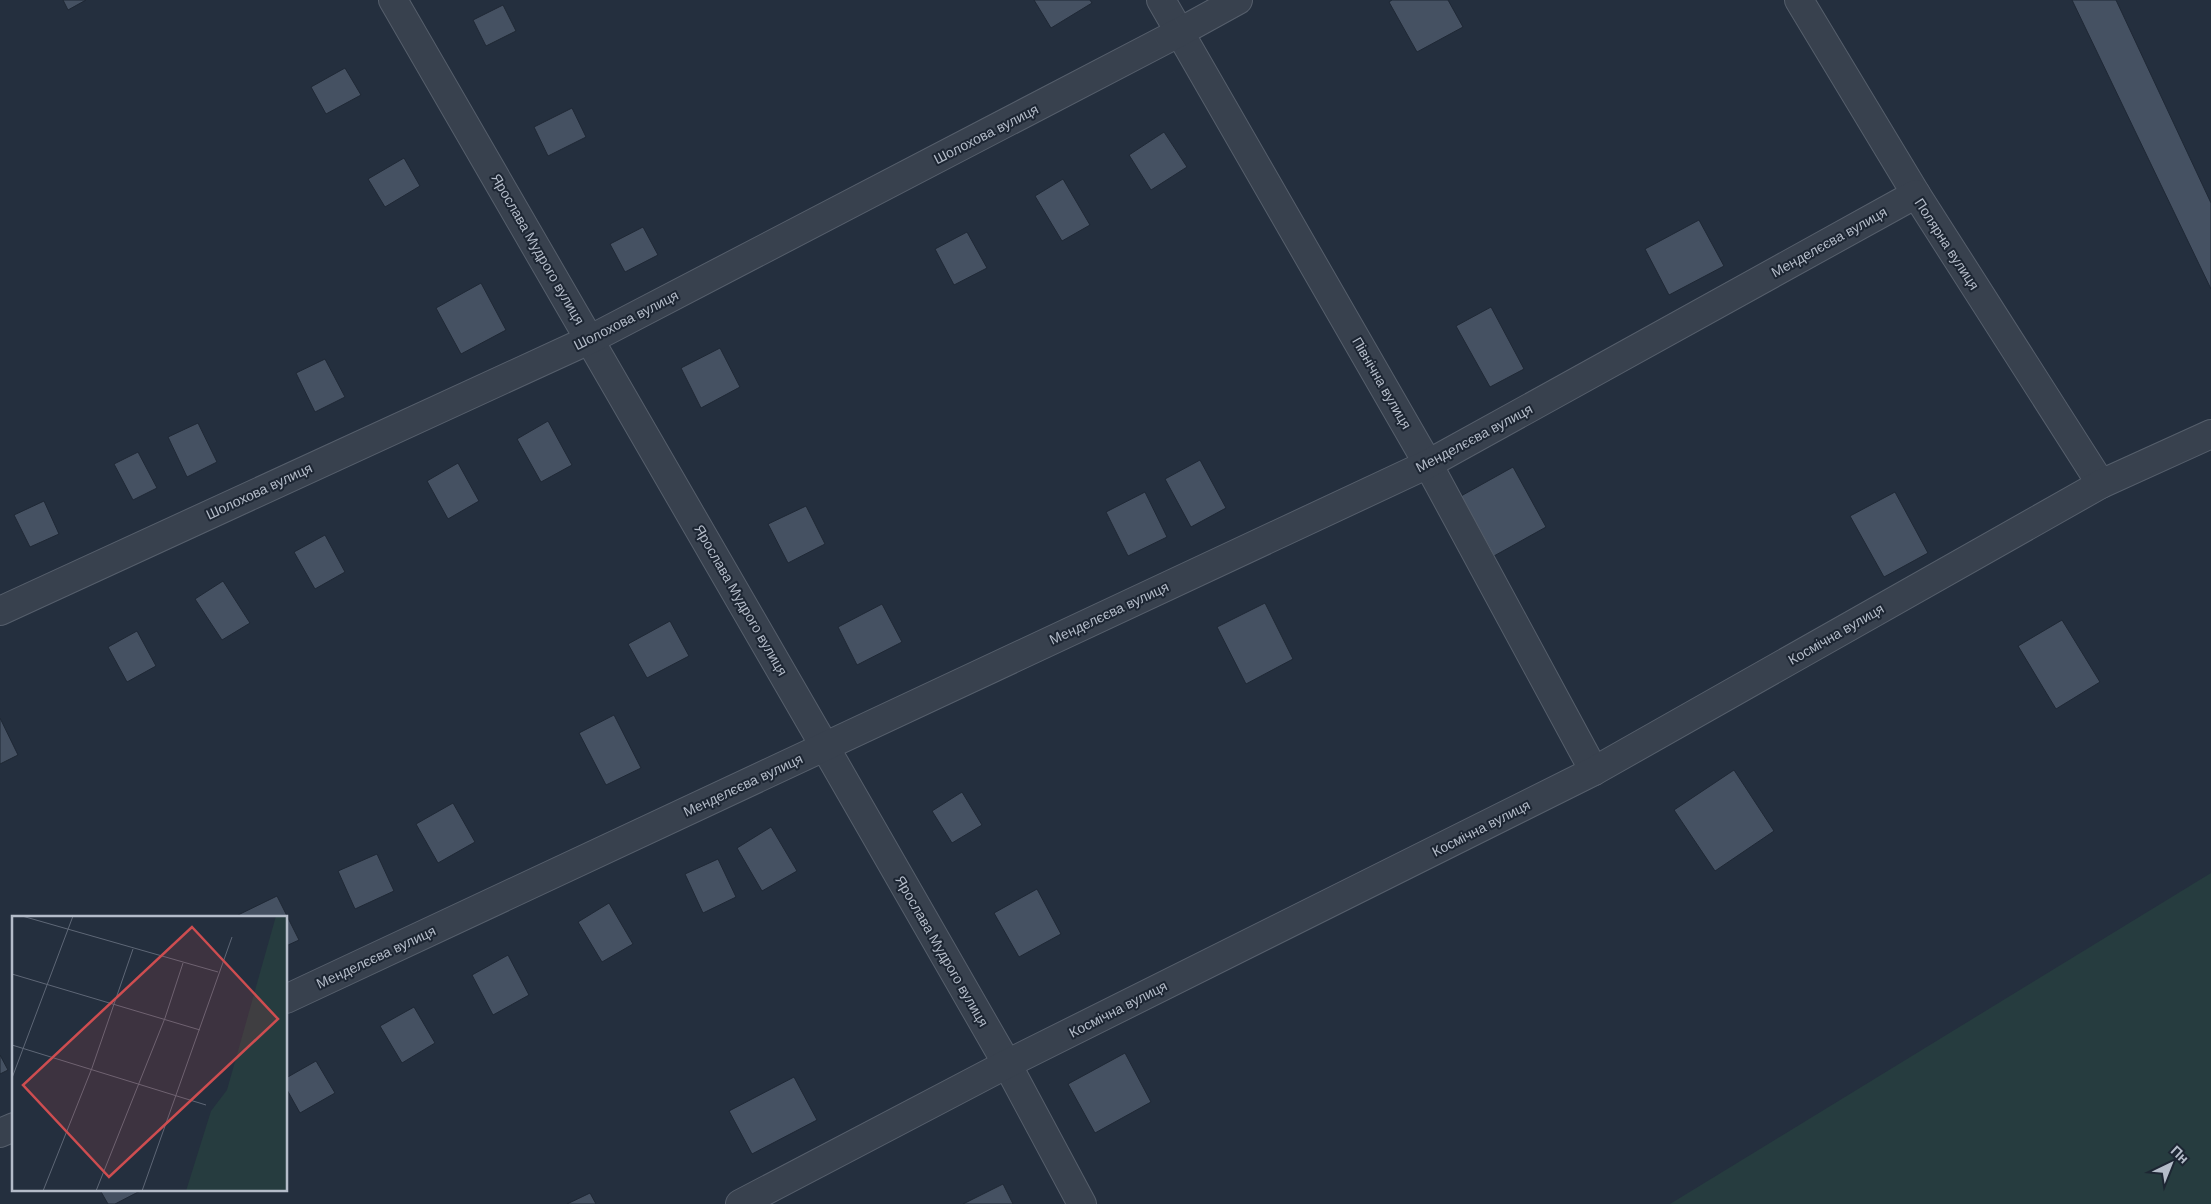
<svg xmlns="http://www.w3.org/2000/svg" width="2211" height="1204" viewBox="0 0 2211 1204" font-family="Arial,sans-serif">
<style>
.green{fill:#263c3f}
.building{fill:#455162;stroke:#1f2835}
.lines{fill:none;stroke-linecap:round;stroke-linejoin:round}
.minor-casing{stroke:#565f6c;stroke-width:30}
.minor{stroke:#38414e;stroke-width:28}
.labels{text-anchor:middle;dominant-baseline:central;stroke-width:4;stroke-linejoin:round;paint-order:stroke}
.street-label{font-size:14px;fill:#b4bcc9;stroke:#1d2633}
.inset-road{fill:none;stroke:#5e6776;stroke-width:1}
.view{fill:#ce4d50;fill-opacity:0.15;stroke:#ce4d50;stroke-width:2.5}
.inset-edge{fill:none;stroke:#b4bcc9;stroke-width:2.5}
</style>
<rect width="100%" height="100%" fill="#242f3e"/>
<path class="green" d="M2211 873V1204H1670Z"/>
<g class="building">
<path d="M63 0H86L68 10Z"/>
<path d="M1034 0H1090L1092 3 1051 28Z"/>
<path d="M1392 0H1448L1463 27 1417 52 1389 2Z"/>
<path d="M2072 0H2116L2211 203V289Z"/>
<path d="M503 5 516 31 486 46 473 20Z"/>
<path d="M345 68 361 95 326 114 311 87Z"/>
<path d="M572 108 586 137 548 156 534 127Z"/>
<path d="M1164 132 1187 167 1151 190 1129 155Z"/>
<path d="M404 158 420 186 385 207 368 179Z"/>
<path d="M1063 179 1090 225 1062 241 1035 196Z"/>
<path d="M1699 220 1724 266 1669 295 1645 249Z"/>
<path d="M643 227 658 255 625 272 610 244Z"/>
<path d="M967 232 987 268 954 285 935 249Z"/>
<path d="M481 283 506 330 461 354 436 308Z"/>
<path d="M1491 307 1524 369 1490 387 1456 326Z"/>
<path d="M720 348 740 387 701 408 681 368Z"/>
<path d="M325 359 345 397 315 412 296 373Z"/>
<path d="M548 421 572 465 541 482 517 439Z"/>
<path d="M198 423 217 462 187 477 168 437Z"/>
<path d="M138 452 157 488 133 500 114 464Z"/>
<path d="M1200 460 1226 508 1191 527 1165 479Z"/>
<path d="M458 463 479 501 448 519 427 481Z"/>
<path d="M1513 467 1546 527 1494 556 1461 496Z"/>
<path d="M1145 492 1167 537 1128 556 1106 512Z"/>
<path d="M1895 492 1928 553 1884 577 1850 516Z"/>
<path d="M44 501 59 534 30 547 14 515Z"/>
<path d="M806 506 825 544 788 563 768 524Z"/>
<path d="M325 535 345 572 315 589 294 552Z"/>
<path d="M223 581 250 623 222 640 195 599Z"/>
<path d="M1265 603 1293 659 1246 684 1217 627Z"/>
<path d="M882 604 902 642 857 665 838 627Z"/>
<path d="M2062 620 2100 682 2056 709 2018 646Z"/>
<path d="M670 621 689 656 647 678 628 644Z"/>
<path d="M137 631 156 666 127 682 108 647Z"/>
<path d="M614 715 641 768 606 785 579 733Z"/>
<path d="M0 718 18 755 0 764Z"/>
<path d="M1734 770 1774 831 1715 871 1674 810Z"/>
<path d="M962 792 982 825 952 843 932 811Z"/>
<path d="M453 803 475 842 438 863 416 824Z"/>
<path d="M771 827 797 871 762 891 737 848Z"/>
<path d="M377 854 394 891 355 909 338 871Z"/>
<path d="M718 859 736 897 703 913 685 874Z"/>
<path d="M1037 889 1061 934 1019 957 994 913Z"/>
<path d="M277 896 299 940 286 946V918H240L238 915Z"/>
<path d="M609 903 633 944 602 962 578 922Z"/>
<path d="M508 955 529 995 493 1015 472 975Z"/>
<path d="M414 1007 435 1043 402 1063 380 1026Z"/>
<path d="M1125 1053 1151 1102 1095 1133 1068 1084Z"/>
<path d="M0 1055 8 1070 0 1074Z"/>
<path d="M316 1061 335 1093 300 1113 286 1088V1078Z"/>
<path d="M794 1077 817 1120 752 1154 729 1111Z"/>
<path d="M1003 1184 1013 1204H963Z"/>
<path d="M100 1190H142L115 1204H108Z"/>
<path d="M590 1193 596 1204H567Z"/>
</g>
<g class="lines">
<g class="minor-casing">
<g id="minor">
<path d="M393 0 825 747 1007 1064 1082 1204"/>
<path d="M1161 0 1428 464 1594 771"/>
<path d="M1799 0 1916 194 2101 484"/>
<path d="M0 611 591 339 1180 32 1238 0"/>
<path d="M286 999 1428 464 1916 194"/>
<path d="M0 1133 14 1127"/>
<path d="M740 1204 1007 1064 1594 771 2101 484 2211 434"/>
</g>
</g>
<use href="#minor" class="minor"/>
</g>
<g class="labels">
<g class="street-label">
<text transform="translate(986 134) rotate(-27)">Шолохова вулиця</text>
<text transform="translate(1829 242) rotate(-29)">Менделєєва вулиця</text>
<text transform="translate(1947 244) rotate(57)">Полярна вулиця</text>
<text transform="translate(538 249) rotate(60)">Ярослава Мудрого вулиця</text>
<text transform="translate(626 320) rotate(-27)">Шолохова вулиця</text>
<text transform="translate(1382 383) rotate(60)">Північна вулиця</text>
<text transform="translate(1474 438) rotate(-28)">Менделєєва вулиця</text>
<text transform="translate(259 491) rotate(-25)">Шолохова вулиця</text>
<text transform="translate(741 600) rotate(60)">Ярослава Мудрого вулиця</text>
<text transform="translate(1109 613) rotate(-25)">Менделєєва вулиця</text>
<text transform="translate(1836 634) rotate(-30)">Космічна вулиця</text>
<text transform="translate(743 785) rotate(-25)">Менделєєва вулиця</text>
<text transform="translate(1481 828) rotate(-27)">Космічна вулиця</text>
<text transform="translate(942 951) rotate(60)">Ярослава Мудрого вулиця</text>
<text transform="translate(376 957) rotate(-25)">Менделєєва вулиця</text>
<text transform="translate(1118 1009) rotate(-27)">Космічна вулиця</text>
</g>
</g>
<g transform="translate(12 916)">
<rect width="275" height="275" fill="#242f3e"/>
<path d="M264 0H275V275H174L199 195 215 174Z" fill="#263c3f"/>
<path class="inset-road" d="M10 0 206 56M0 58 188 114M0 129 194 189M0 162 61 0M31 275 80 152 121 33M84 275 153 102 171 47M130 275 220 21"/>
<path class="view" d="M180 11 266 103 97 261 11 169Z"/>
<rect width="275" height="275" class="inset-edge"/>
</g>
<g transform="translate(2171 1164) rotate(43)" stroke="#1d2633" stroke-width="4" paint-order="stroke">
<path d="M0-4L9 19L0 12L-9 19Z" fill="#b4bcc9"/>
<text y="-8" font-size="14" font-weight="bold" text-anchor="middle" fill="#b4bcc9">Пн</text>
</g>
</svg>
